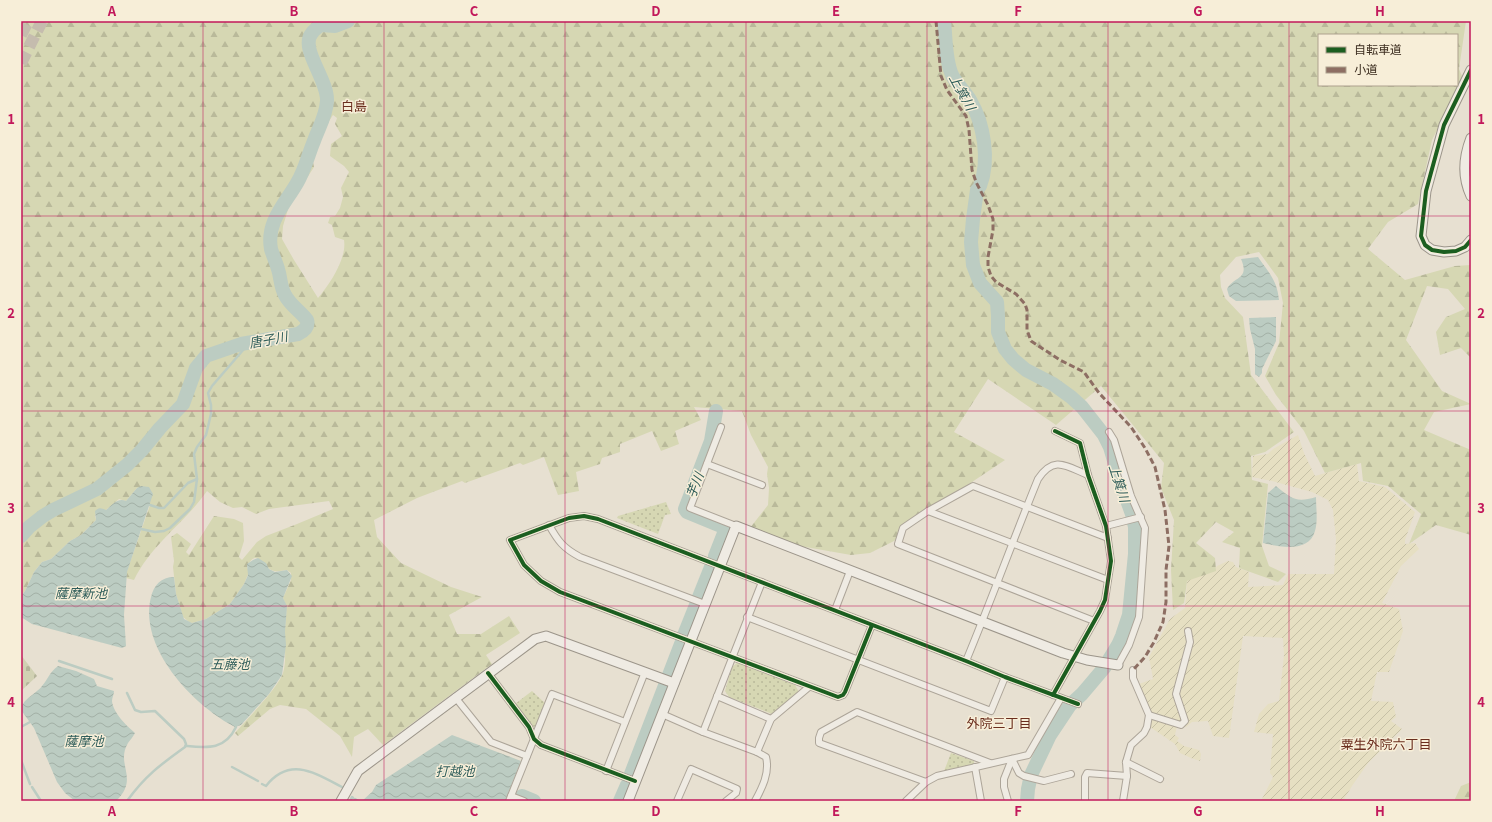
<svg xmlns="http://www.w3.org/2000/svg" width="1492" height="822" viewBox="0 0 1492 822" font-family="Georgia,'Noto Sans JP',serif">
<style>
.farmland{fill:url(#farmland-furrows)}
.forest{fill:url(#forest-firs);fill-rule:evenodd}
.cemetery{fill:url(#cemetery-stones)}
.park{fill:url(#park-dots)}
.water{fill:url(#water-waves)}
.lines{fill:none;stroke-linecap:round;stroke-linejoin:round}
.stream{stroke:#bcccc2;stroke-width:2.5}
.river{stroke:#bcccc2;stroke-width:14}
.highway-tunnel{stroke:#c5bcae;stroke-width:12;stroke-dasharray:12 6;stroke-linecap:butt}
.street-casing{stroke:#ada599;stroke-width:8}
.secondary-casing{stroke:#9c958a;stroke-width:11}
.street{stroke:#efebe3;stroke-width:6}
.secondary{stroke:#efebe3;stroke-width:9}
.quiet{stroke:#8d6e63;stroke-width:3;stroke-dasharray:6 3;stroke-linecap:butt}
.cycleway-casing{stroke:#f7eed8;stroke-width:6}
.cycleway{stroke:#1b5e20;stroke-width:4}
.grid{fill:none;stroke:#c2185b;stroke-width:1;stroke-opacity:0.55}
.labels{text-anchor:middle;dominant-baseline:central;stroke-width:3;stroke-linejoin:round;paint-order:stroke}
.water-label{font-size:13px;font-style:italic;fill:#2f5d5a;stroke:#f7eed8}
.neighbourhood-label{font-size:13px;fill:#6b2e1e;stroke:#f7eed8}
.neatline{fill:none;stroke:#c2185b;stroke-width:1.5}
.grid-label{font-size:13px;text-anchor:middle;font-weight:bold;fill:#c2185b}
</style>
<defs>
<pattern id="farmland-furrows" width="10" height="10" patternUnits="userSpaceOnUse"><rect width="10" height="10" fill="#e6dfc2"/><path d="M-1 1l2-2M0 10L10 0M9 11l2-2" fill="none" stroke="#c6c0a6"/></pattern>
<pattern id="forest-firs" width="22" height="20" patternUnits="userSpaceOnUse"><rect width="22" height="20" fill="#d6d7b3"/><path d="M5 1l3.5 6h-7zM16 11l3.5 6h-7z" fill="#b9b99a"/></pattern>
<pattern id="cemetery-stones" width="16" height="16" patternUnits="userSpaceOnUse"><rect width="16" height="16" fill="#d1d1b3"/><path d="M2 7V4a2 2 0 0 1 4 0v3zM10 15v-3a2 2 0 0 1 4 0v3z" fill="#b4b49a"/></pattern>
<pattern id="park-dots" width="8" height="8" patternUnits="userSpaceOnUse"><rect width="8" height="8" fill="#d6d7b3"/><path d="M2 2h.1M6 6h.1" fill="none" stroke="#b9b99a" stroke-width="1.8" stroke-linecap="round"/></pattern>
<pattern id="water-waves" width="16" height="10" patternUnits="userSpaceOnUse"><rect width="16" height="10" fill="#bcccc2"/><path d="M0 5q4-4 8 0t8 0" fill="none" stroke="#a2b0a6"/></pattern>
</defs>
<rect width="100%" height="100%" fill="#e7e0d1"/>
<path class="farmland" d="M1298 435 1304 453 1315 476 1357 464 1359 481 1385 487 1415 512 1405 540V544L1415 543 1419 549 1401 566 1382 603 1399 609 1403 631 1389 672H1377L1371 701 1393 702 1396 717 1391 721 1402 729 1368 763 1352 786 1343 801H1261L1273 777 1270 773 1273 734 1254 732 1259 714 1268 704 1279 701 1284 655 1283 638 1243 636 1229 738 1213 736 1208 721 1192 722 1186 727 1177 726 1175 735 1179 738 1177 741 1184 746 1199 750 1201 754 1200 761 1191 758 1180 753 1175 744 1150 727V710L1139 684 1153 679 1149 657 1170 619 1185 608 1187 580 1215 569 1217 566 1228 561 1233 562 1236 567 1249 572 1248 587 1283 585 1288 574H1334L1336 539 1333 510 1328 500 1312 492 1272 481 1252 477 1253 456 1268 454 1273 449Z"/>
<g class="forest">
<path d="M21 21H1466L1459 69 1463 78 1432 140 1418 204 1388 222 1368 249 1405 280 1455 266 1471 265V358L1461 348 1440 355 1436 332 1446 317 1465 309 1448 289 1427 286 1406 340 1442 391 1471 404 1434 412 1424 430 1471 450V535L1436 525 1409 544 1421 514 1388 486 1363 481 1361 463 1325 473 1304 431 1276 395 1265 376 1279 343 1283 303 1278 278 1259 252 1236 257 1220 275 1221 287 1225 298 1243 317 1251 375 1294 432 1265 452 1251 456 1252 480 1268 484 1262 546 1269 566 1286 574 1278 582 1239 568 1240 548 1222 542 1234 532 1216 522 1196 543 1215 558 1216 571 1187 581 1184 603 1173 610 1171 570 1174 520 1161 488 1164 463 1101 386 1056 425 988 379 954 432 1005 460 918 518 894 541 870 553 851 555 794 545 750 528 768 505 769 488 767 474 768 467 751 435 742 411 694 407 701 420 675 431 679 444 661 451 652 431 620 444V452L602 458 600 464 576 472 579 491 558 495 544 457 523 465 520 463 465 483 462 481 417 498 374 520 377 537 401 563 451 587 482 597 449 615 457 634H481L509 616 520 633 486 655 492 664 383 745 368 729 354 737 352 757 340 736 306 709 280 705 270 709 238 736 235 733C246 720 278 688 283 673 287 660 284 645 285 631 285 618 289 610 283 598L291 580V573L287 570C283 570 279 572 274 571 265 570 257 545 247 567L249 572 244 584 230 604 206 619 192 623 189 622 183 617 176 594 173 567 174 561 171 537 177 533 191 544 186 552 189 555 214 516 234 519 243 523 244 541 239 557 242 560 257 542 266 536 297 524 333 509 329 501 269 509 256 514 242 507 233 508 220 502 207 491C184 524 153 542 134 580L126 578 127 571 150 505 137 488 126 501 119 499 106 510 95 515 96 520 81 535 70 541 51 559 42 562 34 572 25 591 21 596ZM1319 35H1457V85H1319ZM333 115 337 118 335 124 342 136 331 144 330 156 344 166 349 172 341 188 343 197 340 208 335 216 330 217 328 223 332 225 335 237 344 240C347 258 330 284 318 298L294 260 282 239 283 226 289 206 314 167 312 157 324 129Z"/>
<path d="M1471 782V801H1454L1461 786Z"/>
</g>
<path class="cemetery" d="M21 655 37 676 21 691Z"/>
<g class="park">
<path d="M666 502 671 514 665 515 658 534 617 518 618 516Z"/>
<path d="M738 662 795 685 799 692 772 714 729 697 725 691 732 667Z"/>
<path d="M532 691 546 704 537 726 533 727 515 704Z"/>
<path d="M951 753 974 761V765L944 771Z"/>
</g>
<g class="water">
<path d="M1258 257C1269 273 1277 280 1279 300L1236 301 1229 296 1227 289C1234 276 1250 280 1241 259Z"/>
<path d="M1276 317V341L1262 369V373L1259 377 1255 374V349L1250 329 1249 318Z"/>
<path d="M141 486 149 487 153 494 127 572 124 615 126 646 122 648 32 624 21 617V596L25 591 34 572 42 562 51 559 70 541 81 535 96 520 95 511C99 507 101 508 106 510 112 505 118 497 126 501L137 488Z"/>
<path d="M1276 486C1292 499 1296 503 1316 497 1316 508 1318 521 1315 531 1309 553 1280 547 1263 543L1268 493Z"/>
<path d="M258 558 266 563 269 569 275 572 287 570 292 576 283 598 287 606 285 632 286 645 282 675 269 694 241 725 235 727C194 706 138 648 151 597 154 585 161 577 174 577L176 594 184 619 192 623 206 619 230 604 244 584 248 575 247 564 253 560Z"/>
<path d="M58 666 76 671 94 679 97 686 114 691C114 694 112 698 112 701 113 713 127 726 135 733 133 737 130 740 128 743 115 765 140 778 116 801H75L65 793 57 782 34 728 21 710C22 699 35 695 42 686 48 679 49 673 58 666Z"/>
<path d="M452 735 521 761 505 801H362L372 792 376 785Z"/>
</g>
<g class="lines">
<g class="stream">
<path d="M150 505 159 508H164L188 483 197 479"/>
<path d="M141 529 155 532 164 531 170 528 190 509 194 502 197 479 194 454 197 447 206 435 211 414V405L208 393 212 386 250 342"/>
<path d="M59 661 112 679"/>
<path d="M21 727 30 722"/>
<path d="M186 746C208 748 225 750 236 727"/>
<path d="M21 760 30 784"/>
<path d="M232 767 258 781"/>
<path d="M262 784 266 786C290 756 315 773 342 787"/>
<path d="M32 787 41 801"/>
<path d="M355 799 358 801"/>
<path d="M127 801C145 776 160 765 185 747L186 744 184 739 155 711 141 712 135 710 127 693"/>
<path d="M350 801 352 797 353 798"/>
</g>
<g class="river">
<path d="M944 21C946 38 945 59 952 75 957 85 965 91 970 100 984 124 990 160 980 186"/>
<path d="M977 190 973 219 971 242 973 265 980 283 997 302 998 316V332L1005 349 1013 359 1026 370 1053 384 1071 397 1082 407 1104 435 1110 447 1120 481 1132 514 1135 527V554L1129 615 1122 636 1118 645 1104 668 1082 694 1070 705 1050 735 1031 775 1028 789 1027 801"/>
<path d="M21 536 29 527 43 516 53 510 97 489 127 465 142 450 160 428 183 404 196 368 206 356 241 344 298 334C304 331 309 327 307 320 300 311 290 305 285 295 280 286 281 278 278 269 276 262 273 256 271 249 266 222 285 204 297 183 305 170 308 155 314 141 319 127 326 116 327 101 328 79 299 48 312 33 314 30 318 27 321 25L335 26 348 21"/>
<path d="M715 556 726 528 687 512 685 509 711 441 716 411"/>
<path d="M699 597 711 567"/>
<path d="M684 635 696 605"/>
<path d="M631 774 681 644"/>
<path d="M522 796 534 801"/>
<path d="M620 801 627 785"/>
</g>
<g class="highway-tunnel">
<path d="M21 35 28 21"/>
<path d="M21 63 42 21"/>
</g>
<g class="street-casing">
<g id="street">
<path d="M721 427 690 508 736 526"/>
<path d="M1109 432 1114 440 1131 496 1145 528 1139 617 1129 645 1118 665"/>
<path d="M707 464 762 485"/>
<path d="M928 511 1108 580"/>
<path d="M549 525C558 541 563 548 580 557L705 604"/>
<path d="M1106 526 1141 517"/>
<path d="M835 610 850 571"/>
<path d="M747 617 991 711 1005 677"/>
<path d="M1094 621 898 544 903 528 928 511 973 486 1108 538"/>
<path d="M872 625 845 692 843 695 838 697 560 592 541 581 524 565 510 540 569 518 584 516 598 519 966 661 1005 677 1078 704"/>
<path d="M966 661C991 601 1013 540 1038 479 1054 455 1066 466 1088 475"/>
<path d="M488 673 529 727 534 739 541 745 635 781"/>
<path d="M1053 695 1100 611 1105 600 1111 561 1106 526 1088 475 1080 443 1055 431"/>
<path d="M717 696 771 719"/>
<path d="M455 697 491 742 527 756"/>
<path d="M662 714 703 732 757 752 766 757C770 773 762 788 755 801"/>
<path d="M1149 715 1181 725 1185 721 1176 694 1190 642 1188 631"/>
<path d="M703 732 762 582"/>
<path d="M757 752 771 719 809 687"/>
<path d="M1012 759 1019 773 1024 776 1044 781 1071 774"/>
<path d="M1126 762 1160 779"/>
<path d="M975 767 981 801"/>
<path d="M606 771 645 672"/>
<path d="M926 782 819 743V738L821 732 857 712 990 763"/>
<path d="M511 796 524 801"/>
<path d="M509 801 552 694 625 722"/>
<path d="M677 801 691 769 737 789 736 793 726 801"/>
<path d="M906 801 926 782 937 776 1028 755 1061 698"/>
<path d="M1008 801 1004 787V779L1012 759"/>
<path d="M1085 801V777L1087 773 1127 776"/>
<path d="M1123 801 1127 776 1126 762 1131 745 1144 733 1147 727 1149 715 1133 678V670"/>
</g>
</g>
<g class="secondary-casing">
<g id="secondary">
<path d="M1471 70 1444 125 1426 191 1421 236 1425 245 1432 250 1444 252 1456 251 1465 247 1471 240"/>
<path d="M1471 138C1464 156 1462 177 1471 196"/>
<path d="M341 801 358 771 535 639 546 636 674 683"/>
<path d="M628 801 736 526 1063 653 1087 660 1118 665"/>
</g>
</g>
<use href="#street" class="street"/>
<use href="#secondary" class="secondary"/>
<path class="quiet" d="M936 21 941 76 947 90 966 116 969 130 972 170 976 182 988 205 993 219V230L988 257V267L991 276 996 282 1016 294 1025 304 1027 310V330L1031 341 1060 360 1084 372 1099 393 1131 427 1145 448 1155 467 1165 510 1169 546 1166 570V602L1163 622 1154 642 1145 657 1133 670"/>
<g class="cycleway-casing">
<g id="cycleway">
<path d="M1471 70 1444 125 1426 191 1421 236 1425 245 1432 250 1444 252 1456 251 1465 247 1471 240"/>
<path d="M872 625 845 692 843 695 838 697 560 592 541 581 524 565 510 540 569 518 584 516 598 519 966 661 1005 677 1078 704"/>
<path d="M488 673 529 727 534 739 541 745 635 781"/>
<path d="M1053 695 1100 611 1105 600 1111 561 1106 526 1088 475 1080 443 1055 431"/>
</g>
</g>
<use href="#cycleway" class="cycleway"/>
</g>
<path class="grid" d="M203 21V801M384 21V801M565 21V801M746 21V801M927 21V801M1108 21V801M1289 21V801M21 216H1471M21 411H1471M21 606H1471"/>
<g class="labels">
<g class="water-label">
<text transform="translate(963 92) rotate(61)">上箕川</text>
<text transform="translate(268 339) rotate(-11)">唐子川</text>
<text transform="translate(1120 483) rotate(72)">上箕川</text>
<text transform="translate(694 485) rotate(-69)">芋川</text>
<text x="81" y="592">薩摩新池</text>
<text x="230" y="663">五藤池</text>
<text x="84" y="740">薩摩池</text>
<text x="455" y="770">打越池</text>
</g>
<g class="neighbourhood-label">
<text x="354" y="105">白島</text>
<text x="999" y="722">外院三丁目</text>
<text x="1386" y="743">粟生外院六丁目</text>
</g>
</g>
<rect width="1492" height="822" fill="none" stroke="#f7eed8" stroke-width="44"/>
<rect x="1318" y="34" width="140" height="52" fill="#f7eed8" stroke="#ada18e"/>
<rect x="1326" y="47" width="20" height="6" fill="#1b5e20" stroke="#ada18e"/>
<text x="1354" y="54" font-size="12" fill="#3d2e20">自転車道</text>
<rect x="1326" y="67" width="20" height="6" fill="#8d6e63" stroke="#ada18e"/>
<text x="1354" y="74" font-size="12" fill="#3d2e20">小道</text>
<rect x="22" y="22" width="1448" height="778" class="neatline"/>
<g class="grid-label">
<text x="112" y="16">A</text>
<text x="294" y="16">B</text>
<text x="474" y="16">C</text>
<text x="656" y="16">D</text>
<text x="836" y="16">E</text>
<text x="1018" y="16">F</text>
<text x="1198" y="16">G</text>
<text x="1380" y="16">H</text>
<text x="11" y="124">1</text>
<text x="1481" y="124">1</text>
<text x="11" y="318">2</text>
<text x="1481" y="318">2</text>
<text x="11" y="513">3</text>
<text x="1481" y="513">3</text>
<text x="11" y="707">4</text>
<text x="1481" y="707">4</text>
<text x="112" y="816">A</text>
<text x="294" y="816">B</text>
<text x="474" y="816">C</text>
<text x="656" y="816">D</text>
<text x="836" y="816">E</text>
<text x="1018" y="816">F</text>
<text x="1198" y="816">G</text>
<text x="1380" y="816">H</text>
</g>
</svg>
